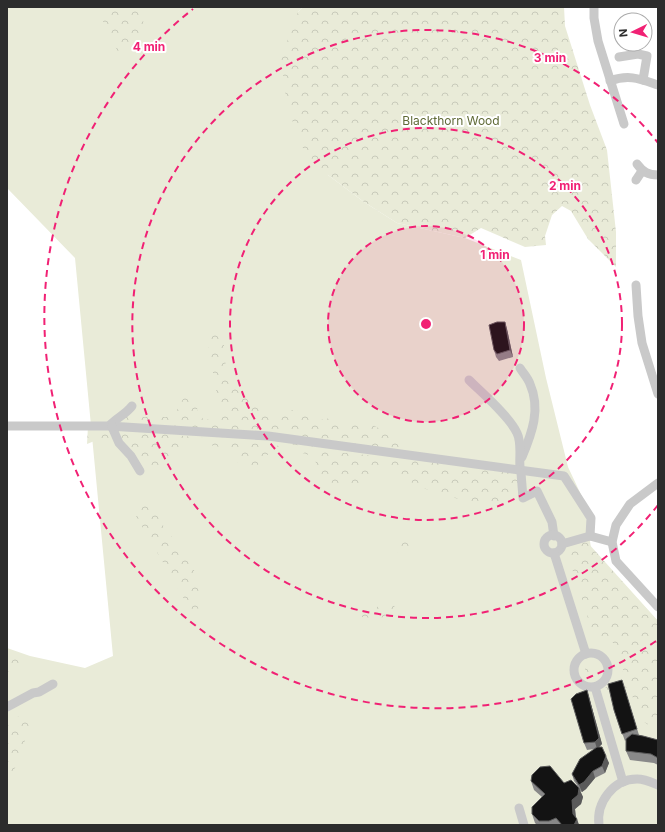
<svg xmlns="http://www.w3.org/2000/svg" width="665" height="832" viewBox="0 0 665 832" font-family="Inter,sans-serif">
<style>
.green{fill:#e9ebd8}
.forest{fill:url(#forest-crowns)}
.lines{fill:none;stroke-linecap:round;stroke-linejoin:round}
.minor{stroke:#c9c9c9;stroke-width:9}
.minor-bridge{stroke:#c9c9c9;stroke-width:9}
.wall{fill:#898989}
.shaded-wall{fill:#5a5a5a}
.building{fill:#131313;stroke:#5a5a5a}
.ring{fill:none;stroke:#f12174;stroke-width:2;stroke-dasharray:7 5}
.labels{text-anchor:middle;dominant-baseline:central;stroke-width:4;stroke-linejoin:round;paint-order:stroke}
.park-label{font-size:12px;fill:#606a37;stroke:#fff}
.centre{fill:#f12174;stroke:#fff;stroke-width:2}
.ring-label{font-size:12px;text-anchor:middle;font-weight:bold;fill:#f12174;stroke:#fff;stroke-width:4;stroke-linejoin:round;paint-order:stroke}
</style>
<defs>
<pattern id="forest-crowns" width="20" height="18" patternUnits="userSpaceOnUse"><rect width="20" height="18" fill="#e9ebd8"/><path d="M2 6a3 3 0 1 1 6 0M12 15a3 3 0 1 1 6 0" fill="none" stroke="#c8caba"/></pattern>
</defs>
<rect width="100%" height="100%" fill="#fff"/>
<path class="green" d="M7 7H303L298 12 328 175 364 202 397 223 465 238 521 260 546 378 568 467 584 501 591 548 658 621V825H7V648L30 656 85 668 113 656 75 258 7 188Z"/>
<g class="forest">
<path d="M96 7H142L144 30 134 46 120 56Z"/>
<path d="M303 7H564L565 26 590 105 607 150 616 232V267L588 239 571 211 562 206 552 215 545 236 546 245 525 247 481 228 465 238 397 223 364 202 328 175 304 151 287 107 281 58 298 12Z"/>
<path d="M213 328 222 337 226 354 225 373 234 387 248 400 270 411H282L285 409 298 411 314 421 331 418 365 425 370 423 401 442 407 451 514 468 116 426 122 417H171L176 412 183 399 195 392 200 398 197 410 203 419 213 420 224 416 217 395 207 339Z"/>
<path d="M88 426 518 471C519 492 518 494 502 507 462 501 421 493 388 468 378 469 371 476 365 484L335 485C329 480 320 477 318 470 316 465 316 461 314 457 290 448 285 448 262 457 259 464 257 469 249 472L244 469 224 448 195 442 186 446 178 454 173 461 163 470 155 471 146 469 143 460 136 452 121 441 97 440 87 444Z"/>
<path d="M146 502C155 508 158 518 164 527 171 537 182 546 188 556 196 571 200 590 200 608L193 610 187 604 136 516 137 505Z"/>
<path d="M408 536 419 541V545L404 555 399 553 390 547V542L400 538Z"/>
<path d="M570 539 588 543 658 621V731L644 722 628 687 604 693 603 689C608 686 614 685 618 681 629 671 621 650 611 641 607 638 599 636 593 634L565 547Z"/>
<path d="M386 601 393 602 395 608C389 621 374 618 362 617L359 614C366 605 371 613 377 607 379 606 380 604 381 602Z"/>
<path d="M7 654 25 660 18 666 9 678H7Z"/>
<circle cx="591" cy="669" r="6"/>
<path d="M21 715 32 718 18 763 7 781V723Z"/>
</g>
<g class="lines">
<g class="minor">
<path d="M594 7V18L598 41 624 124"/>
<path d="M619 57 638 54 647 56 643 80"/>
<path d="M610 81C629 74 640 79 658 85"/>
<path d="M637 164C643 172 648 175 658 175"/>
<path d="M636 180 642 171"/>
<path d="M636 285 638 316 642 343 658 394"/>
<path d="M520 368C523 373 528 378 530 384 541 409 532 433 522 457"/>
<path d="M469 380C482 393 510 417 517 433 522 443 519 457 520 467"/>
<path d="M7 426H109L268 436 564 476 591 518 590 536"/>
<path d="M112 426 111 424C118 417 126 414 132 406"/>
<path d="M112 427 119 443 131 456 140 471"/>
<path d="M521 473 523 498 537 491 552 522 554 536"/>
<path d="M658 483 630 504 616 525 612 542 616 561 658 607"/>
<circle cx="553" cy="544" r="9"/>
<path d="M562 544 590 536 612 542"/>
<path d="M554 553 586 654"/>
<circle cx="591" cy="670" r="17"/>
<path d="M595 687 623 782"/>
<path d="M7 707 33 693 39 692 53 684"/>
<path d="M519 808 524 825"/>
<path d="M599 825C596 803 613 779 637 779 645 779 651 782 658 785"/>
</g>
<path class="minor-bridge" d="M112 426V427"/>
</g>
<g class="wall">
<path d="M507 329 513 357 499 361 496 357 494 350Z"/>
<path d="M624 687 639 735 658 740V765L654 763 630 760 626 751V740L625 741 614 710Z"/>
<path d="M589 697 602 744 599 747 609 763 605 773 595 778 586 789 582 792 580 791 583 797 581 804 575 809 576 817 579 825H537L535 823 532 814 542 797 534 790 531 781 577 785 574 781 572 774 594 749 587 750 584 743Z"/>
</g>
<g class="shaded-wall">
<path d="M505 322 507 329 513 357 510 350Z"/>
<path d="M587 690 589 697 602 744 597 749 595 742Z"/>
<path d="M606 756 609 763 605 773 602 766Z"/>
<path d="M593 771 595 778 586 789 582 792 579 785Z"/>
<path d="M579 788 583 797 581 804 575 809 576 820 577 819 579 825H574L572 800Z"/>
</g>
<g class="building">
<path d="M497 322H505L510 350 497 354 494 350 489 325Z"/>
<path d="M622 680 637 729 622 734 614 710 608 684Z"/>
<path d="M587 690 599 738 595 742 584 743 571 699 576 694Z"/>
<path d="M632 734 643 736 658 740V758L651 754 626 751V739Z"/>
<path d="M597 747H602L606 756 602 766 593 771 584 782 579 785 572 774 580 759Z"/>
<path d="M550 766 564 783 571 780 579 788 578 795 572 800 573 814 577 819 574 825H562L556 818 549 821H539L532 814V807L545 794 531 781 532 775 540 767Z"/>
</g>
<circle cx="426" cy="324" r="98" fill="#f12174" fill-opacity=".12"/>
<g class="ring">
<circle cx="426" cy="324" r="98"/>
<circle cx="426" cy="324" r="196"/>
<path d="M658 505A294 294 0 1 1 658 143"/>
<path d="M656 641A392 392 0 0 1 193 9"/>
</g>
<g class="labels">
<g class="park-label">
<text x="451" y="120">Blackthorn Wood</text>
</g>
</g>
<circle cx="426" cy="324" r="6" class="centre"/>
<g class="ring-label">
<text x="149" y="51">4 min</text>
<text x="550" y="62">3 min</text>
<text x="565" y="190">2 min</text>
<text x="495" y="259">1 min</text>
</g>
<rect width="665" height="832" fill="none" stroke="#2c2c2c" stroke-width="16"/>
<g transform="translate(633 32) rotate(265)"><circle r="19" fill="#ffffff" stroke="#ababab"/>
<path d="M0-3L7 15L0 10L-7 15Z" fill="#f12174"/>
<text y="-6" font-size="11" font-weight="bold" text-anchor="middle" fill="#2c2c2c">N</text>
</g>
</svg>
